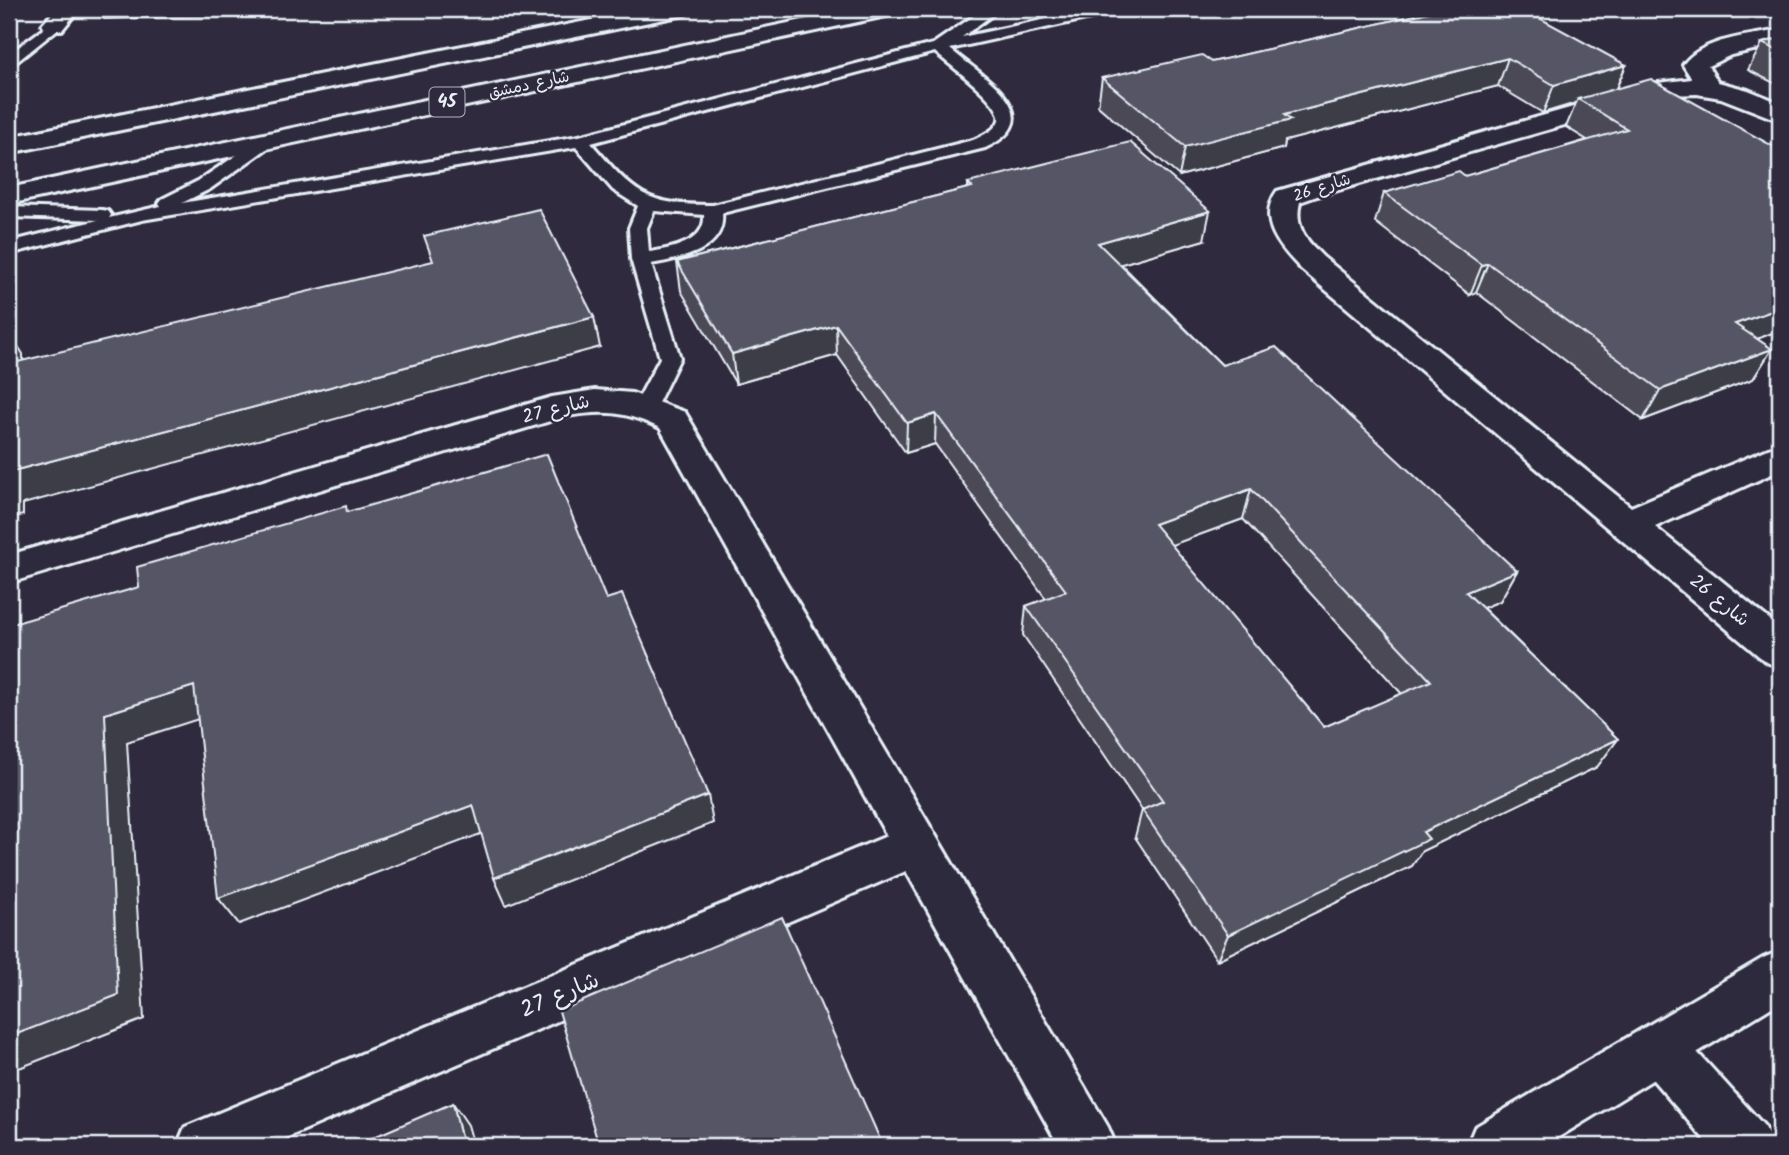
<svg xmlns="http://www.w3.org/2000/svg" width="1789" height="1155" viewBox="0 0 1789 1155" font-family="Kalam,'Playpen Sans Arabic',sans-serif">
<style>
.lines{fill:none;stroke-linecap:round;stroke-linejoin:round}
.lane-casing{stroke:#e8f1f8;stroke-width:6}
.street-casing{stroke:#e8f1f8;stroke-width:6}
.secondary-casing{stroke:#e8f1f8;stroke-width:6}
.primary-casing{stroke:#e8f1f8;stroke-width:6}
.lane{fill:#2f2a3d;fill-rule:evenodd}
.street{fill:#2f2a3d;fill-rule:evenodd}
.secondary{fill:#2f2a3d;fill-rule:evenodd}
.primary{fill:#2f2a3d;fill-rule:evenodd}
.wall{fill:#4b4957;stroke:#e8f1f8;stroke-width:2;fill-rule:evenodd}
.shaded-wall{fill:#3d3c47;stroke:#e8f1f8;stroke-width:2}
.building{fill:#575565;stroke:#e8f1f8;stroke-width:2;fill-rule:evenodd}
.labels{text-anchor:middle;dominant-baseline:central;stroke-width:5;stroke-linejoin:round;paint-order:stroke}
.far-street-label{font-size:16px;fill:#e8f1f8;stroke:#2f2a3d}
.shield{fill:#2f2a3d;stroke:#b0b5c0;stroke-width:2}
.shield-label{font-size:18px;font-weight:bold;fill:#e8f1f8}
.street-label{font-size:19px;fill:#e8f1f8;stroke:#2f2a3d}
.near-street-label{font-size:23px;fill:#e8f1f8;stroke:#2f2a3d}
</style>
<rect width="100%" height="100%" fill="#2f2a3d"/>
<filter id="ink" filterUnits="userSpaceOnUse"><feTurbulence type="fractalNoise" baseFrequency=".0143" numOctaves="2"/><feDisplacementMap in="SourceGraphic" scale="14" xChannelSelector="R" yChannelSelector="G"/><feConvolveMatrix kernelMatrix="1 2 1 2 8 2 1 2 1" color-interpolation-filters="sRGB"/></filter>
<g filter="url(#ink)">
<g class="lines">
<g class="lane-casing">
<g id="lane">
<path d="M984 9H1000L962 37 1094 9H1120L1113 13 950 49C981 76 1054 116 985 148L722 213C726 251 680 259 651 264L680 358 656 407 653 412H637L634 407 660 358 631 259 629 228 638 206 613 190 576 147 142 220 9 254V242L98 220 9 217V207L102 210 108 211 111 215 109 218 161 206 159 203 162 199 198 181 265 136 271 135 279 140 210 189 182 203 579 136 933 44ZM935 52C948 64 1004 103 999 120 996 130 982 136 973 140L713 205C644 205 635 194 591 143ZM654 211 704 215C706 243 670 249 649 252L647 228Z"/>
<path d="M54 21 61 25 59 28 14 64 9 66V54Z"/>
</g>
</g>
<g class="street-casing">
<g id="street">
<path d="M56 9H79L62 30H46L42 25Z"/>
<path d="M1780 30V44L1731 55 1708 66 1718 82 1748 90 1780 103V121L1721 98 1697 94 1669 95 1317 196 1300 202C1294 227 1306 240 1323 257L1631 507 1780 444V470L1655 527 1780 628V667L1766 662 1301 269C1281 248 1256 221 1277 191L1658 83 1692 79 1683 65C1702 38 1750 36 1780 30Z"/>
<path d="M595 390 632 393 685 412 1108 1127 1116 1146H1059L906 871 267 1146H177L185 1127 887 836 660 428C625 411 605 410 567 416L9 583V555L552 397Z"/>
<path d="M1659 1022 1677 1030 1765 1127 1773 1146H1710L1641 1066 1633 1048 1641 1030Z"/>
</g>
</g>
<g class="secondary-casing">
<path id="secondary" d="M1780 951V1002L1544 1146H1467L1475 1127 1763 958Z"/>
</g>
<g class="primary-casing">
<g id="primary">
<path d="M646 9H690L687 14 679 16 9 153V137Z"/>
<path d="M855 9H897L894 14 886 16 9 204V188Z"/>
</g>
</g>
<use href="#lane" class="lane"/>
<use href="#street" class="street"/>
<use href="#secondary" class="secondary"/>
<use href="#primary" class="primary"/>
</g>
<g class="wall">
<path d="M100 9H215L210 16 104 19Z"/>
<path d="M1442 9 1626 65 1616 89 1780 150V330L1757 339 1772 349 1753 379 1643 420 1476 292 1470 295 1375 222 1384 193 1465 176 1587 140 1566 127 1576 103 1543 113 1498 86 1285 141 1284 148 1179 176 1098 106 1102 78 1212 62Z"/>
<path d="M1780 38V86L1748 70 1762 43Z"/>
<path d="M968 183 1204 240 1121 264 1222 365 1517 571 1500 601 1483 608 1618 739 1597 767 1422 851 1412 866 1217 960 1135 837 1142 810 1023 635 1026 606 1046 599 935 444 906 453 837 355 736 384 681 291 677 262 968 188ZM1243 519 1402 694 1324 727 1171 545Z"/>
</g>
<g class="shaded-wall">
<path d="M207 9H215L210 16Z"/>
<path d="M1508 58 1498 86 1285 141 1284 148 1179 176 1185 147 1284 115Z"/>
<path d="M1626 65 1614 93 1578 99 1576 103 1543 113 1554 85Z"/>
<path d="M1210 211 1204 240 1094 272 1098 243Z"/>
<path d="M1488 263 1476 292 1470 295 1482 265Z"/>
<path d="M1780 308V330L1717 354 1735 324Z"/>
<path d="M594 317 600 347 23 504V515L9 519V472Z"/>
<path d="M836 325 837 355 736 384 732 354Z"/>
<path d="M9 332 23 354V395L9 374Z"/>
<path d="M1772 349 1753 379 1643 420 1660 390Z"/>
<path d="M936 414 935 444 906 453 907 423Z"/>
<path d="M1251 489 1243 519 1147 554 1154 524Z"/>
<path d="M1517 571 1500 601 1451 621 1466 592Z"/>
<path d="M194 686 214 714 127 742 144 1019 9 1072V1037L105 714Z"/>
<path d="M1618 739 1597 767 1422 851 1412 866 1217 960 1228 935 1423 832Z"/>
<path d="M708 795 713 823 506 905 494 878Z"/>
<path d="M473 805 486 832 239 924 218 898Z"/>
<path d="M453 1103 468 1125 474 1146H463Z"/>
</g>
<g class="building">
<path d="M1442 9H1523L1626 65 1554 85 1508 58 1284 115 1291 120 1185 147 1102 78 1202 55 1212 62Z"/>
<path d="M1780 38V52L1762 43Z"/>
<path d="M1651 79 1780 150V308L1735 324 1772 349 1660 390 1488 263 1482 265 1384 193 1459 171 1465 176 1627 129 1578 99Z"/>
<path d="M1130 142 1210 211 1098 243 1222 365 1276 347 1517 571 1466 592 1618 739 1423 832 1429 839 1228 935 1142 810 1163 801 1026 606 1066 591 936 414 907 423 836 325 732 354 677 262 972 187 968 183ZM1251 489 1431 681 1324 727 1154 524Z"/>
<path d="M539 209 594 317 9 472V364L433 261 424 236Z"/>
<path d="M547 454 606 599 622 594 708 795 494 878 473 805 218 898 194 686 105 714 118 995 9 1037V625L139 587 137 567 346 506 347 512Z"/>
<path d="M782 917 883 1146H599L559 1011Z"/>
<path d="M453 1103 463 1146H353Z"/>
</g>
</g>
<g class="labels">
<g class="far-street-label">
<text transform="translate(529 85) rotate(-12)">شارع دمشق</text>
<text transform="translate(1322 188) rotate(-18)">شارع 26</text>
</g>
<rect class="shield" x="429.5" y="87.5" width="35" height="29" rx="5"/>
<g class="shield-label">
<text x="447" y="102">45</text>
</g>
<g class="street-label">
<text transform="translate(556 410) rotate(-14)">شارع 27</text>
<text transform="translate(1719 601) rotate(39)">شارع 26</text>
</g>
<g class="near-street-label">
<text transform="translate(560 996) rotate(-23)">شارع 27</text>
</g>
</g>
<rect width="1789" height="1155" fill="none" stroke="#2f2a3d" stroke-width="35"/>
<rect x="18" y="18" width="1754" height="1120" fill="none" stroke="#e8f1f8" stroke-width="2.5" filter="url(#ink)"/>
</svg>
